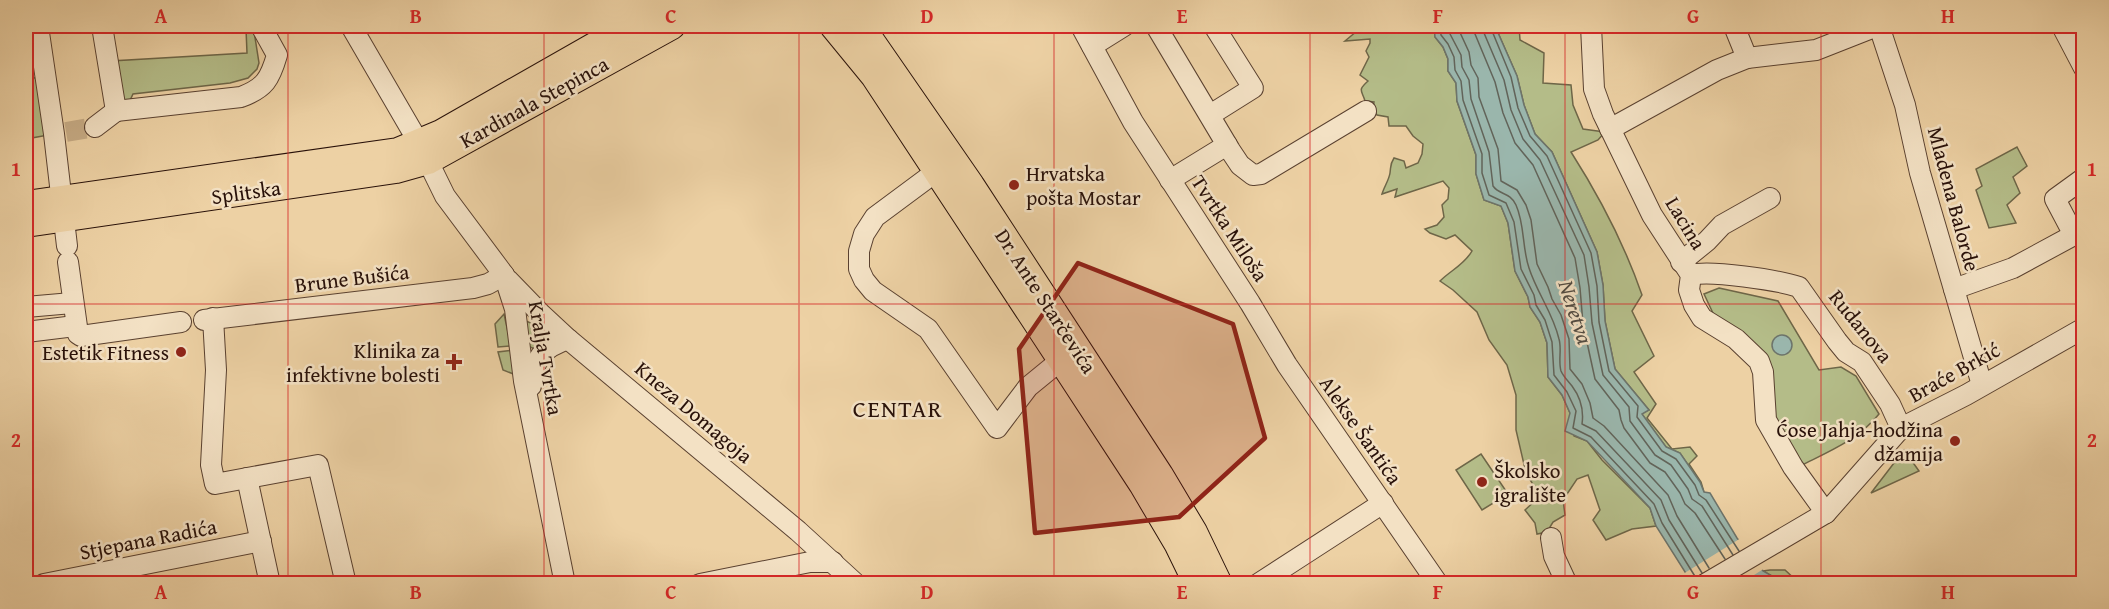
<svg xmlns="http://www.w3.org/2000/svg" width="2109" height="609" viewBox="0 0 2109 609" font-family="'Gentium Book Plus',serif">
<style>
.green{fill:#b4bc88;stroke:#6e6648;stroke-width:1.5}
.water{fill:#9ab6ac;stroke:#6d746b;stroke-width:1.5}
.pier{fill:#edd1a4}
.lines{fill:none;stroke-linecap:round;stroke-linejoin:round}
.shore{stroke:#62645a;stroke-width:1.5}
.minor-tunnel{stroke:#c6ab85;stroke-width:20;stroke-dasharray:20 10;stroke-linecap:butt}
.minor-casing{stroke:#5a4130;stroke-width:22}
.major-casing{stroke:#291109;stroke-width:28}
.minor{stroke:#f3e1c4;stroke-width:20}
.major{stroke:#edd1a4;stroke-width:26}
.marked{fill:#8f2418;fill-opacity:0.2;stroke:#8f2418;stroke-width:4.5;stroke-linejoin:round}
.grid{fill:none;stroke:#d62828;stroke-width:1.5;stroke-opacity:0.55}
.poi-dot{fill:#8f2418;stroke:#f3e1c4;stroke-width:2}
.labels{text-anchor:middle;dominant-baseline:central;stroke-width:5;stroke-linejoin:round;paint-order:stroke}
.street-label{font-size:21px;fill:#291109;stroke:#f3e1c4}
.poi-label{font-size:21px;fill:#291109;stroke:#f3e1c4;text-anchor:end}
.water-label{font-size:22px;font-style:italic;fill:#514b42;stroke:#f3e1c4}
.quarter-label{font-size:24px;letter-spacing:1.5px;fill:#291109;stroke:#f3e1c4}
.neatline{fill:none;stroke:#d62828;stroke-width:2}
.grid-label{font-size:20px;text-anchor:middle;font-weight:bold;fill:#d62828}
</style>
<rect width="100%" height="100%" fill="#edd1a4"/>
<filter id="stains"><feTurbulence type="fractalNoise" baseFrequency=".00333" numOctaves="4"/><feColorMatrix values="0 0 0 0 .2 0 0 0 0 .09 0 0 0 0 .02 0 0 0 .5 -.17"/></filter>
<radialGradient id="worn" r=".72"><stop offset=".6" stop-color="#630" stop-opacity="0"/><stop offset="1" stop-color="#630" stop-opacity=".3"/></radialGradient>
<g class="green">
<path d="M26 26 33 79 43 71 54 134 26 139Z"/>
<path d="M1363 26H1434L1435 37 1443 47 1448 59V71L1456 83 1457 101 1476 155V174L1484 200 1501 206 1508 223 1515 271 1528 297 1530 307 1540 322 1547 343 1548 377 1562 395 1570 413 1574 436 1587 441 1602 460 1650 508 1656 526 1632 529 1606 540 1593 520 1600 510 1588 475 1577 479 1563 500 1565 515 1553 522 1547 532 1537 534 1535 523 1525 510 1540 496 1526 473 1516 430V395L1507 365 1489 340 1477 312 1453 290 1440 281C1451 270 1464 265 1472 251L1455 235 1446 239 1430 233 1425 229 1437 225 1444 217 1442 205 1448 199 1449 188 1443 181 1395 197 1397 189 1382 194C1384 187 1389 180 1390 173 1391 166 1390 164 1394 158L1404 161 1406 168 1418 163 1422 154 1423 144 1413 136 1406 126H1389L1388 117 1377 115 1373 109 1374 102 1365 101C1362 90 1357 91 1368 81L1360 75 1369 57 1366 51 1370 43V39L1345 41Z"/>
<path d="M1495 26H1519L1520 40 1544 53 1543 83 1571 85 1573 105 1583 129 1605 132 1598 140 1571 152C1601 199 1624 243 1642 295L1632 311 1654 356 1634 372 1656 404 1647 418 1672 449 1690 447 1697 456 1689 464 1701 482 1704 492 1700 482 1680 453 1666 447 1641 413 1649 410 1615 369 1605 321 1603 285 1597 252 1552 152 1535 134 1524 105 1517 76Z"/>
<path d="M255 28 254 31 259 63 257 69 248 78 230 83 133 94 127 107 121 108 111 61 247 53 246 29Z"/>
<path d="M2017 147 2027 166 2013 177 2020 193 2007 205 2016 223 1989 228 1976 190 1982 186 1976 169Z"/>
<path d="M1719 288 1778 301 1819 370 1841 367 1856 376 1879 414C1859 439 1830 451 1802 465L1773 425 1769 386 1720 328 1704 294Z"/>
<path d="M504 314 511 346 498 347 495 324Z"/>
<path d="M523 320 547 329 556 339 540 351 525 345Z"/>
<path d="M513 350 516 375 503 370 498 352Z"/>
<path d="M1904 450 1919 471 1871 493Z"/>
<path d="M1481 454 1508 494 1482 510 1456 470Z"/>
<path d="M1770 570H1785L1799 583H1784L1763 571Z"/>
</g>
<g class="water">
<path d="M1434 26H1495L1517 76 1524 105 1535 134 1552 152 1597 252 1603 285 1605 321 1615 369 1649 410 1642 414 1666 447 1680 453 1700 482 1704 492 1710 493 1737 538 1763 571 1784 583H1692L1656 526 1650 508 1587 441 1565 431 1570 413 1562 395 1548 377 1547 343 1540 322 1530 307 1528 297 1515 271 1508 223 1501 206 1484 200 1476 174V155L1457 101 1456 83 1448 71V59L1443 47 1435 37Z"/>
<circle cx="1782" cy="345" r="10"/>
</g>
<path class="pier" d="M1741 538 1765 568 1740 584H1689L1683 574Z"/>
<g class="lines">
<g class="shore">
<path d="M1440 26 1441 35 1448 44 1454 57 1455 70 1461 81 1463 100 1482 154V173L1489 195 1506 203 1514 222 1521 269 1534 295 1536 305 1545 320 1552 342 1554 375 1567 392 1576 411 1573 428 1591 437 1654 504 1662 523 1696 578"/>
<path d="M1448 26 1449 32 1461 55 1462 67 1469 80 1471 99 1489 152 1493 186C1499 195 1510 192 1516 205 1525 225 1522 248 1529 268 1537 293 1553 313 1559 339 1562 349 1558 361 1561 371 1563 376 1568 381 1572 386 1581 398 1584 410 1582 424L1596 431 1661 500 1669 520 1702 573"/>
<path d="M1457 26 1469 52 1471 65 1478 78 1479 97 1498 149 1501 181 1517 190 1526 205 1531 220 1537 264 1548 287 1552 299 1561 315 1569 339 1570 369 1582 384 1590 403 1593 418 1604 426 1668 495 1677 516 1709 568"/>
<path d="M1474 26 1475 34 1495 82 1503 113 1515 143 1533 165 1575 258 1580 288 1583 324 1595 379 1619 410 1621 420 1624 428 1650 463 1665 472 1680 493 1685 504 1695 513 1725 559"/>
<path d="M1483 26 1484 33 1504 80 1511 110 1523 139 1540 160 1584 255 1589 287 1592 323 1603 375 1629 407 1630 421 1655 455 1671 465 1688 489 1692 499 1702 506 1733 555"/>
<path d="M1490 26 1511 77 1518 108 1530 136 1547 156 1591 253 1597 286 1599 322 1609 371 1638 406 1637 417 1662 451 1676 459 1695 485 1699 495 1706 500 1739 551"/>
</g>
<path class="minor-tunnel" d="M66 132 95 127"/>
<g class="minor-casing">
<g id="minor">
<path d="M38 26 54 134 67 246"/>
<path d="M102 26 116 111"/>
<path d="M351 26 419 143 445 196 504 275 515 309 524 381 565 584"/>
<path d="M1081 26 1133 122 1250 303 1287 365 1438 584"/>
<path d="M1156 26 1230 150 1240 165 1253 175 1261 174 1366 111"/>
<path d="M1591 26 1594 89 1603 114 1652 215 1691 275 1689 290 1694 305 1702 318 1736 339 1759 361 1763 372 1766 420 1793 467 1826 513"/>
<path d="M1734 26 1747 58"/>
<path d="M1879 26 1905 105 1920 173 1982 385"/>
<path d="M2062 26 2084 68"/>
<path d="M1092 46 1124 26"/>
<path d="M116 111 241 97C265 88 270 79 277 55L261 26"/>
<path d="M1210 115 1253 88 1214 26"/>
<path d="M95 127 116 111"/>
<path d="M1610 129 1717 70 1747 58 1816 50 1877 26"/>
<path d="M937 171 875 217 864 234 859 251V269L864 280 873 291 928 329 997 428 1028 387 1061 360"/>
<path d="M1170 180 1227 145"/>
<path d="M68 262 78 334 81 336 181 322"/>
<path d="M1681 262 1707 241 1722 225 1770 198"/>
<path d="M1691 275C1710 270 1778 280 1799 287L1837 341 1846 352 1862 362 1890 404 1901 428"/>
<path d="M508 280 540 313 568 339 798 531 856 584"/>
<path d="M1954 289 2013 268 2074 235 2055 199 2084 178"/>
<path d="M26 307 72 303"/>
<path d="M213 318 216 370 211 465 215 484 318 465 346 584"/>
<path d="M204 320 473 288 488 284 504 275"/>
<path d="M26 332 75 326"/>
<path d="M531 386C534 358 542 348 568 339"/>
<path d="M247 478 270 584"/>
<path d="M1551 538 1554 556 1567 584"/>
<path d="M44 584 261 541"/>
<path d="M700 584 810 562H833"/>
<path d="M1258 584 1383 503"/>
<path d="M1705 584 1826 513 1901 428 1966 395 2084 328"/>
</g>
</g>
<g class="major-casing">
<g id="major">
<path d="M833 26 874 76 1061 360 1142 484 1178 545 1197 584"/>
<path d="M861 26 971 185 1160 475 1194 532 1219 584"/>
<path d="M26 204 398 151 441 133 629 26"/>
<path d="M26 224 396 170 428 161 672 26"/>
</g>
</g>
<use href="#minor" class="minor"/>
<use href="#major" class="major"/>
</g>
<path class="marked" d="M1078 263 1233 324 1265 438 1179 517 1035 533 1019 349Z"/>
<path class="grid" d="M288 26V584M544 26V584M799 26V584M1054 26V584M1310 26V584M1565 26V584M1821 26V584M26 304H2084"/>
<g class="poi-dot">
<circle cx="1014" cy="185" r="6"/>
<circle cx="181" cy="352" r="6"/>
<path d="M451 353h6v6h6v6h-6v6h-6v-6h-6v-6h6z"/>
<circle cx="1955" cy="441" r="6"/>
<circle cx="1482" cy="482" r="6"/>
</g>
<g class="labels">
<g class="street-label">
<text transform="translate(534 102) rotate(-29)">Kardinala Stepinca</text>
<text transform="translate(246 192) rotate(-8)">Splitska</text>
<text transform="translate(1954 199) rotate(75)">Mladena Balorde</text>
<text transform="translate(1686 223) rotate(59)">Lacina</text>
<text transform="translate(1230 228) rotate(57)">Tvrtka Miloša</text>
<text transform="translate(352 278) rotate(-7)">Brune Bušića</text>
<text transform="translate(1046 301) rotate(57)">Dr. Ante Starčevića</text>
<text transform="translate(1861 326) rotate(51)">Rudanova</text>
<text transform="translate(546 358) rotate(80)">Kralja Tvrtka</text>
<text transform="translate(1954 372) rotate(-29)">Braće Brkić</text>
<text transform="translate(694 412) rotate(40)">Kneza Domagoja</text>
<text transform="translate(1361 430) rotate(55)">Alekse Šantića</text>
<text transform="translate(148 539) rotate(-11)">Stjepana Radića</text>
</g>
<g class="poi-label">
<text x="1026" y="173" text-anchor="start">Hrvatska<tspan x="1026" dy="24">pošta Mostar</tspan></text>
<text x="440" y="350">Klinika za<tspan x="440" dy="24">infektivne bolesti</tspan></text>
<text x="169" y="352">Estetik Fitness</text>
<text x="1943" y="429">Ćose Jahja-hodžina<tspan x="1943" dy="24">džamija</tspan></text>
<text x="1494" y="470" text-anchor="start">Školsko<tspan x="1494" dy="24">igralište</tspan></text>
</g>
<g class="water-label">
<text transform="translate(1576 312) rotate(72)">Neretva</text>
</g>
<g class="quarter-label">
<text x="898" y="408">CENTAR</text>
</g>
</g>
<rect width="2109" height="609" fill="none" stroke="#edd1a4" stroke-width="66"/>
<rect x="33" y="33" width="2043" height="543" class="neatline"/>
<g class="grid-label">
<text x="161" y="23">A</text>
<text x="416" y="23">B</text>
<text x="671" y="23">C</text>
<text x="927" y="23">D</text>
<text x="1182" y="23">E</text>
<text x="1438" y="23">F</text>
<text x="1693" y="23">G</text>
<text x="1948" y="23">H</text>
<text x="16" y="176">1</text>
<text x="2092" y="176">1</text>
<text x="16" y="447">2</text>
<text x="2092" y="447">2</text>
<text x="161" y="599">A</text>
<text x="416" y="599">B</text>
<text x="671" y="599">C</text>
<text x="927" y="599">D</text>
<text x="1182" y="599">E</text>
<text x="1438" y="599">F</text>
<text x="1693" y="599">G</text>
<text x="1948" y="599">H</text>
</g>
<rect width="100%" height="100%" filter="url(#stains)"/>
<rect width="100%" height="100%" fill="url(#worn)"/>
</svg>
